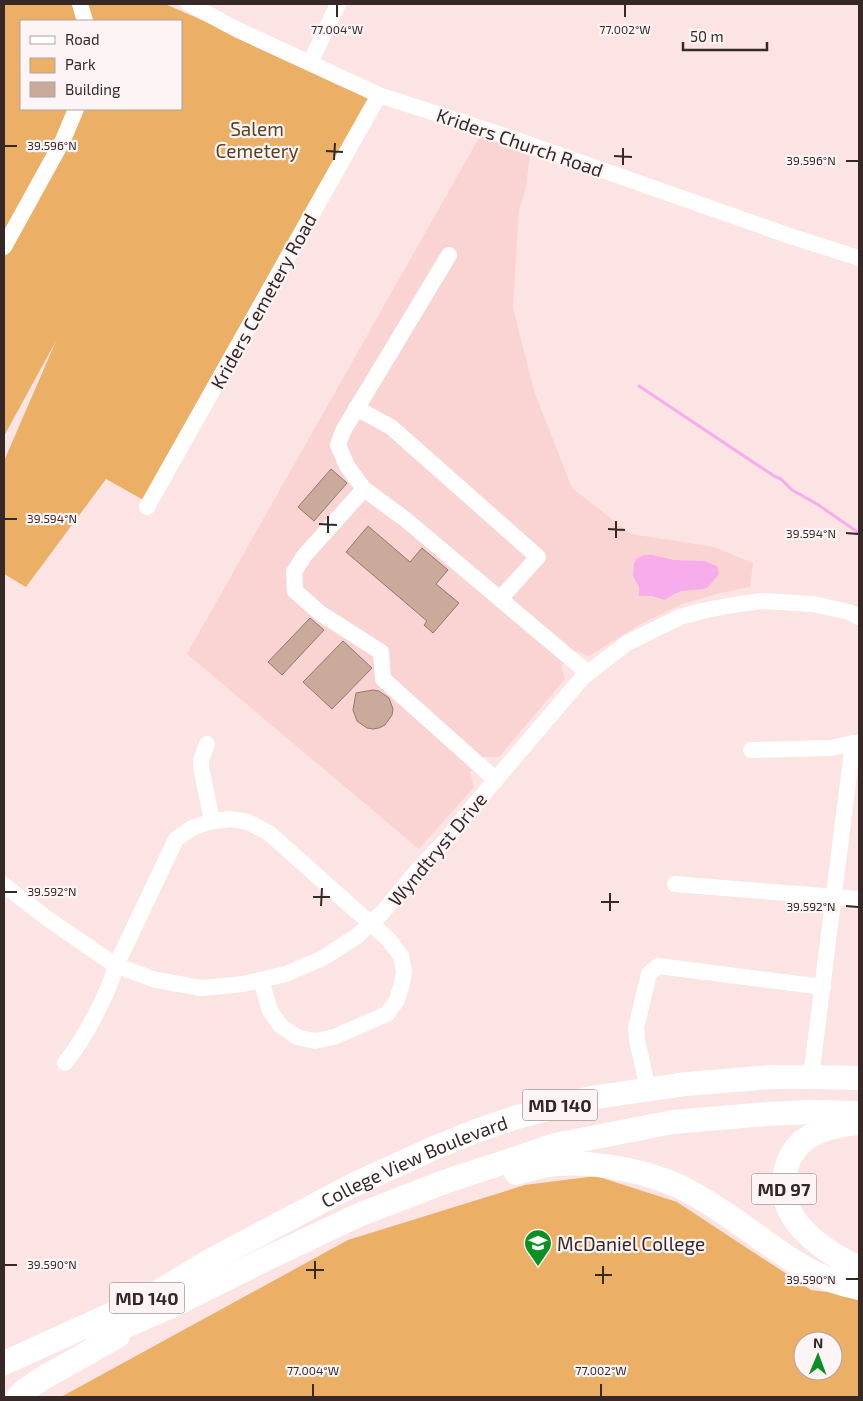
<svg xmlns="http://www.w3.org/2000/svg" width="863" height="1401" viewBox="0 0 863 1401" font-family="'Exo 2',sans-serif">
<style>
.built{fill:#f9d4d2}
.green{fill:#ebaf66;fill-rule:evenodd}
.water{fill:#f7adec}
.lines{fill:none;stroke-linecap:round;stroke-linejoin:round}
.stream{stroke:#f7adec;stroke-width:3}
.building{fill:#caaa9b;stroke:#95776a}
.minor{stroke:#fff;stroke-width:16}
.highway{stroke:#fff;stroke-width:24}
.ticks{fill:none;stroke:#372828;stroke-width:2}
.labels{text-anchor:middle;dominant-baseline:central;stroke-width:4.5;stroke-linejoin:round;paint-order:stroke}
.shield{fill:#fdf5f5;stroke:#726666;stroke-width:1}
.shield-label{font-size:18px;font-weight:bold;fill:#372828}
.park-label{font-size:19px;fill:#593f1e;stroke:#fdf5f5}
.street-label{font-size:19px;fill:#372828;stroke:#fdf5f5}
.poi-label{font-size:19px;fill:#372828;stroke:#fdf5f5;text-anchor:start}
.ticks-label{font-size:12px;text-anchor:middle;fill:#372828;stroke:#fdf5f5;stroke-width:4.5;stroke-linejoin:round;paint-order:stroke}
</style>
<rect width="100%" height="100%" fill="#fbe4e3"/>
<path class="built" d="M480 136 530 153 526 188 519 210 513 308 534 391 572 488 631 534 714 547 753 563 750 587 720 593 682 604 637 626 589 656 576 651 561 666 565 679 499 757H484L470 772 474 787 419 849 187 654Z"/>
<g class="green">
<path d="M4 4H165L225 30 371 99 147 502 106 479 26 587 4 574V461L56 341 4 436ZM21 21H181V109H21Z"/>
<path d="M596 1176 677 1202 811 1290 859 1296V1397H61L348 1240 525 1185ZM803 1341H833V1371H803Z"/>
</g>
<path class="water" d="M644 555H652L674 560 704 561 717 566 719 574 708 587 704 589 682 591 674 594 665 600 652 596H639V587L633 576 634 563 636 559Z"/>
<g class="lines">
<path class="stream" d="M639 386 774 476 781 479 792 490 817 504 859 533"/>
</g>
<g class="building">
<path d="M331 469 347 483 314 521 298 507Z"/>
<path d="M368 526 410 562 422 548 448 570 436 584 459 603 433 633 424 625 427 621 346 552Z"/>
<path d="M310 618 324 630 282 675 268 662Z"/>
<path d="M343 641 372 668 332 709 303 682Z"/>
<path d="M373 690 379 691 389 698 393 709 392 715 385 725 379 728 373 729 367 728 357 721 353 710 356 693Z"/>
</g>
<g class="lines">
<g class="minor">
<path d="M80 4 85 21"/>
<path d="M189 4 238 30 379 95 514 139 790 236 859 258"/>
<path d="M310 63 338 4"/>
<path d="M4 247 63 140 76 109"/>
<path d="M356 408 391 427 538 557 500 599"/>
<path d="M364 489 347 466 338 445 343 431 449 255"/>
<path d="M147 507 379 95"/>
<path d="M207 744 201 760V767L212 821"/>
<path d="M751 750 831 748 853 743 859 744"/>
<path d="M496 780 383 679 381 652 320 613 295 591 294 572 304 556 364 489 405 519 588 673"/>
<path d="M675 884 859 899"/>
<path d="M4 885 48 919 115 965 156 980 201 988 243 984 286 974 323 958 357 936 382 913 415 873 446 840 475 804 583 677 627 643 680 617 706 610 739 604 763 601 813 604 849 612 859 617"/>
<path d="M65 1063C84 1039 98 1012 110 984 114 973 115 965 121 955L176 839 192 828 209 822 230 819 248 822 269 833 389 940 401 956 404 971 402 984 397 1000 387 1014 334 1037 315 1041 297 1037 281 1026 270 1011 261 980"/>
<path d="M811 1077 853 743"/>
<path d="M648 1089 637 1040 636 1028 649 974 658 966 823 987"/>
</g>
<g class="highway">
<path d="M858 1123C827 1126 794 1135 786 1169 784 1176 783 1184 784 1192 787 1226 830 1256 859 1267"/>
<path d="M516 1173C527 1170 538 1167 549 1165 591 1159 655 1172 692 1193 714 1205 735 1220 756 1235 789 1259 817 1280 859 1288"/>
<path d="M98 1338 172 1306 268 1258 361 1214 447 1181 517 1158 555 1145 673 1122 767 1114 812 1112 859 1113"/>
<path id="s1" d="M4 1363 152 1296 211 1260 353 1185 434 1148 476 1131 514 1118 590 1098 686 1084 772 1077H811L859 1078"/>
<path d="M18 1397 24 1391 43 1378 118 1336"/>
</g>
</g>
<path class="ticks" d="M337 17V5M625 17V5M5 146H17M326 151 343 152M614 156 632 157M334 160 335 143M846 161H858M623 165V148M5 519H17M319 524 337 525M608 529 625 530M328 533V516M846 533 858 534M616 538V521M5 892H17M313 897H330M601 902H619M321 906 322 888M846 906 858 907M610 911V893M5 1265H17M306 1270H324M595 1275H612M315 1279V1261M846 1279H858M603 1284V1266M313 1396V1384M601 1396V1384"/>
<defs>
<g id="university-pin" transform="scale(1.4375)"><path d="M0 17L-7.5 6A9.5 9.5 0 1 1 7.5 6Z" fill="#0b9123" stroke="#fdf5f5"/><path d="M0-5L7-2L0 1L-7-2ZM-4 1L0 2.5L4 1V4Q0 6-4 4Z" fill="#fff"/></g>
</defs>
<g fill-rule="evenodd">
<use href="#university-pin" x="538" y="1243"/>
</g>
<g class="labels">
<g class="shield">
<rect x="522.5" y="1089.5" width="75" height="31" rx="4"/>
<rect x="751.5" y="1173.5" width="65" height="31" rx="4"/>
<rect x="109.5" y="1282.5" width="75" height="31" rx="4"/>
</g>
<g class="shield-label">
<text x="560" y="1105">MD 140</text>
<text x="784" y="1189">MD 97</text>
<text x="147" y="1298">MD 140</text>
</g>
<g class="park-label">
<text x="257" y="128">Salem<tspan x="257" dy="22">Cemetery</tspan></text>
</g>
<g class="street-label">
<text transform="translate(520 142) rotate(19)">Kriders Church Road</text>
<text transform="translate(263 301) rotate(-61)">Kriders Cemetery Road</text>
<text transform="translate(437 849) rotate(-50)">Wyndtryst Drive</text>
<text stroke="none"><textPath href="#s1" startOffset="458">College View Boulevard</textPath></text>
</g>
<g class="poi-label">
<text x="557" y="1243">McDaniel College</text>
</g>
</g>
<g class="ticks-label">
<text x="337" y="34">77.004°W</text>
<text x="625" y="34">77.002°W</text>
<text x="52" y="150">39.596°N</text>
<text x="811" y="165">39.596°N</text>
<text x="52" y="523">39.594°N</text>
<text x="811" y="538">39.594°N</text>
<text x="52" y="896">39.592°N</text>
<text x="811" y="911">39.592°N</text>
<text x="52" y="1269">39.590°N</text>
<text x="811" y="1284">39.590°N</text>
<text x="313" y="1375">77.004°W</text>
<text x="601" y="1375">77.002°W</text>
</g>
<rect width="863" height="1401" fill="none" stroke="#372828" stroke-width="10"/>
<rect x="20" y="20" width="162" height="90" fill="#fdf5f5" stroke="#aea3a3"/>
<rect x="30" y="36" width="25" height="8" fill="#ffffff" stroke="#aea3a3"/>
<text x="65" y="45" font-size="15" fill="#372828">Road</text>
<rect x="30" y="58" width="25" height="15" fill="#ebaf66" stroke="#aea3a3"/>
<text x="65" y="70" font-size="15" fill="#372828">Park</text>
<rect x="30" y="82" width="25" height="15" fill="#caaa9b" stroke="#aea3a3"/>
<text x="65" y="95" font-size="15" fill="#372828">Building</text>
<g transform="translate(818 1356) rotate(1)"><circle r="24" fill="#fdf5f5" stroke="#aea3a3"/>
<path d="M0-4L9 19L0 12L-9 19Z" fill="#0b9123"/>
<text y="-8" font-size="14" font-weight="bold" text-anchor="middle" fill="#372828">N</text>
</g>
<path d="M683 42v8h84v-8" fill="none" stroke="#372828" stroke-width="2.5"/>
<text x="690" y="42" font-size="15" fill="#372828" stroke="#fdf5f5" stroke-width="4" paint-order="stroke">50 m</text>
</svg>
